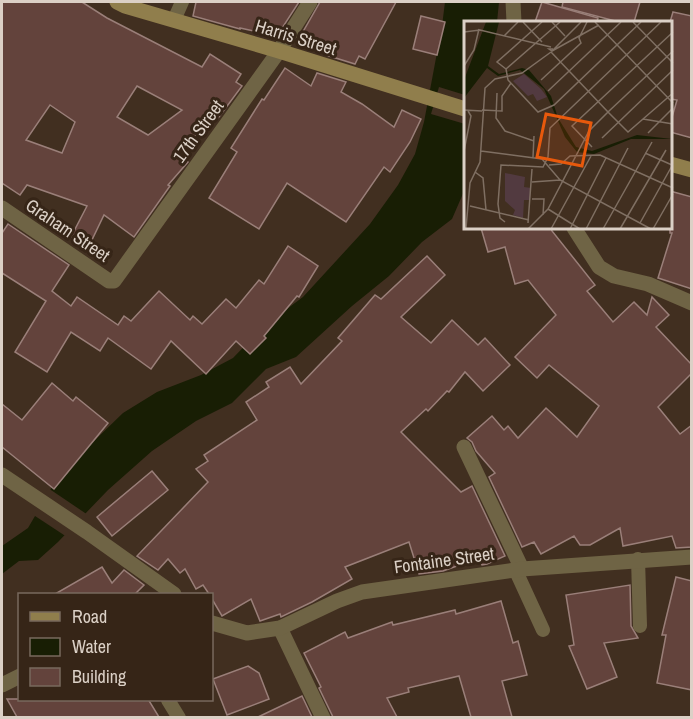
<svg xmlns="http://www.w3.org/2000/svg" width="693" height="719" viewBox="0 0 693 719" font-family="'Archivo Narrow',sans-serif">
<style>
.water{fill:#181e04}
.pier{fill:#412f20}
.building{fill:#63433c;stroke:#9a7f79;stroke-width:1.5;fill-rule:evenodd}
.lines{fill:none;stroke-linecap:round;stroke-linejoin:round}
.service{stroke:#6f6445;stroke-width:14}
.minor{stroke:#6f6445;stroke-width:15}
.tertiary{stroke:#6f6445;stroke-width:15}
.secondary{stroke:#907e4c;stroke-width:15}
.labels{text-anchor:middle;dominant-baseline:central;stroke-width:6;stroke-linejoin:round;paint-order:stroke}
.street-label{font-size:18px;fill:#dbd0c6;stroke:#362517}
.inset-road{fill:none;stroke:#7f6f62;stroke-width:1.5}
.view{fill:#e8590c;fill-opacity:0.15;stroke:#e8590c;stroke-width:3}
.inset-edge{fill:none;stroke:#dbd0c6;stroke-width:3}
</style>
<rect width="100%" height="100%" fill="#412f20"/>
<path class="water" d="M445 2H499L497 22H465V189L452 219 422 242 389 276 352 306 296 357 266 369 232 403 196 421 152 451 108 490 58 542 38 560 19 561 2 574V546L28 528 66 463 92 443 123 413 157 392 201 375 233 358 264 326 303 297 370 224 398 185 415 154 424 122 442 26Z"/>
<g class="pier">
<path d="M439 87 465 95V124L431 114Z"/>
<path d="M48 488 88 515 67 537 32 514Z"/>
</g>
<g class="building">
<path d="M2 2H82L107 18 202 67 210 54 241 74 236 82 242 86 219 117 176 151 188 162 168 185 170 186 134 237 104 215 89 246 71 237 87 206 27 185 20 195 2 183ZM137 86 182 110 148 135 117 117ZM50 105 75 122 62 153 26 140Z"/>
<path d="M196 2H299L277 36 240 28V29L193 16Z"/>
<path d="M320 2H396L365 59 359 56 355 64 326 55 328 52 300 37Z"/>
<path d="M542 2 598 18 597 22H535Z"/>
<path d="M563 2H640L634 22H619L562 7Z"/>
<path d="M673 12 692 16V138L670 132V124L677 100 671 99 670 22Z"/>
<path d="M421 16 445 22 437 55 413 49Z"/>
<path d="M285 68 311 86 317 73 346 82 341 92 362 104 394 127 402 110 421 119 410 142 390 172 384 167 346 222 287 183 259 229 209 198 237 152 231 148 262 99 264 100Z"/>
<path d="M670 191 692 197V289L658 278 672 233H670Z"/>
<path d="M8 224 69 265 52 291 71 306 77 297 118 325 124 316 131 321 159 291 190 320 193 316 202 324 226 299 236 308 259 280 264 284 288 246 318 266 299 297 297 296 264 336 266 338 250 354 236 341 206 374 171 341 151 369 108 338 100 351 71 332 47 372 15 352 46 301 2 273V233Z"/>
<path d="M481 228H551L552 231 595 285 587 291 613 322 634 302 647 315 652 297 669 315 656 327 692 365V373L658 407 680 434 692 425V547L676 548 672 536 623 546 620 528 590 545H580L574 536 541 554 534 542 522 547 489 477 495 473 476 451 472 442 467 438 492 416 504 430 508 426 518 438 546 408 577 437 599 406 549 365 537 378 515 357 556 315 528 280 515 284 505 247 488 252Z"/>
<path d="M427 256 445 275 401 317 431 343 452 320 478 345 485 338 510 365 483 391 465 372 449 392 447 391 428 411 426 409 401 432 461 492 472 486 505 556 487 564 482 565 479 558 443 571 419 574 409 542 345 567 352 579 312 602 281 617 280 614 260 621 251 599 222 616 212 599V594H209L203 585 196 589 185 569 180 573 168 559 158 570 137 556 208 482 196 469 208 461 204 455 257 420 246 402 269 387 266 382 290 367 301 384 342 341 338 338 375 295 381 299Z"/>
<path d="M52 383 73 401 76 397 108 423 54 489 2 447V404L22 420Z"/>
<path d="M152 471 168 490 112 536 97 517Z"/>
<path d="M102 567 112 583 124 570 144 585 135 594H55Z"/>
<path d="M676 577 692 581V690L657 683 666 635H662Z"/>
<path d="M630 585 631 626 638 638 604 643 617 677 587 689 569 646 574 645 566 595Z"/>
<path d="M501 601 513 643 518 641 527 675 502 681 512 717H471L459 676 408 688 409 692 387 698 397 717H333L319 688 321 687 304 653 345 632 348 638 392 622 393 625 455 610 456 614Z"/>
<path d="M248 666 259 673 269 699 227 715 213 679Z"/>
<path d="M302 696 312 717H258Z"/>
<path d="M7 699H148L159 717H17Z"/>
</g>
<g class="lines">
<g class="service">
<path d="M174 20 182 2"/>
<path d="M638 559 640 626"/>
<path d="M515 569 543 630"/>
<path d="M168 700 179 718"/>
</g>
<g class="minor">
<path d="M513 2 514 22"/>
<path d="M2 208 109 281H114L279 51 310 2"/>
<path d="M574 228 599 267 614 276 648 284 692 303"/>
<path d="M464 447 522 569"/>
<path d="M280 628 323 718"/>
<path d="M2 685 20 676"/>
</g>
<g class="tertiary">
<path d="M2 475 87 532 174 594"/>
<path d="M212 623 247 633 280 628 337 601 362 592 522 569 692 557"/>
</g>
<g class="secondary">
<path d="M117 2 125 6 279 51 465 109"/>
<path d="M670 164 692 170"/>
</g>
</g>
<g class="labels">
<g class="street-label">
<text transform="translate(296 37) rotate(17)">Harris Street</text>
<text transform="translate(198 131) rotate(-54)">17th Street</text>
<text transform="translate(68 230) rotate(34)">Graham Street</text>
<text transform="translate(444 560) rotate(-8)">Fontaine Street</text>
</g>
</g>
<g transform="translate(464 21)">
<rect width="208" height="208" fill="#412f20"/>
<path d="M60 53 77 68 83 76 73 80 69 73 64 75 49 60ZM41 152 61 156 60 166 67 167 66 179H60L59 197 49 194 51 189 41 180Z" fill="#523a40"/>
<path d="M22 1H35L24 45 35 53 58 47 65 49 87 75 94 97 112 126 128 130 173 114 208 118H167L130 133 113 131 101 116 80 68 56 49 34 55 23 47 0 77V59Z" fill="#181e04"/>
<path class="inset-road" d="M59 1 78 21M88 1 101 15M131 1 209 82M169 1 209 42M0 11 16 9 87 26M40 15 54 1M89 28H85L88 30 117 1M88 30 135 4M209 30 144 91 164 111 209 72M0 45 10 29 15 8M42 48 44 59 74 91 90 84 177 1M42 48 33 41 78 1M42 48 96 1M77 59 117 22 115 17 123 1M84 70 157 1M33 72 32 97 41 110 70 120M0 89 18 90M18 89 38 90V75L47 62M179 98 209 103M184 112 209 87M138 117 209 49M128 126 108 105 209 11M0 130 7 95 4 90M17 130 78 138 96 159 187 208M181 132 208 144M69 136 70 115M85 144 97 143 106 135 136 134 209 167M11 151 19 157 22 189M68 161 96 159M68 178H80L79 194M6 185 65 199M84 188 116 208M41 201 36 197 34 183 37 144 79 146 84 136 86 107 197 1M64 202 68 148M176 202 209 143M2 207 6 162 16 141 21 67 31 58 58 52 87 31M64 208 84 188 125 110 144 91 87 31M87 208 127 135M106 208 142 137M122 208 164 127M139 208 188 121M156 208 202 129M189 208 209 173"/>
<path class="view" d="M82 93 127 102 118 145 73 136Z"/>
<rect width="208" height="208" class="inset-edge"/>
</g>
<rect width="693" height="719" fill="none" stroke="#dbd0c6" stroke-width="6"/>
<rect x="18" y="593" width="195" height="108" fill="#362517" stroke="#78695d" stroke-width="1.5"/>
<rect x="30" y="612" width="30" height="9" fill="#907e4c" stroke="#78695d" stroke-width="1.5"/>
<text x="72" y="623" font-size="18" fill="#dbd0c6">Road</text>
<rect x="30" y="638" width="30" height="18" fill="#181e04" stroke="#78695d" stroke-width="1.5"/>
<text x="72" y="653" font-size="18" fill="#dbd0c6">Water</text>
<rect x="30" y="668" width="30" height="18" fill="#63433c" stroke="#78695d" stroke-width="1.5"/>
<text x="72" y="683" font-size="18" fill="#dbd0c6">Building</text>
</svg>
